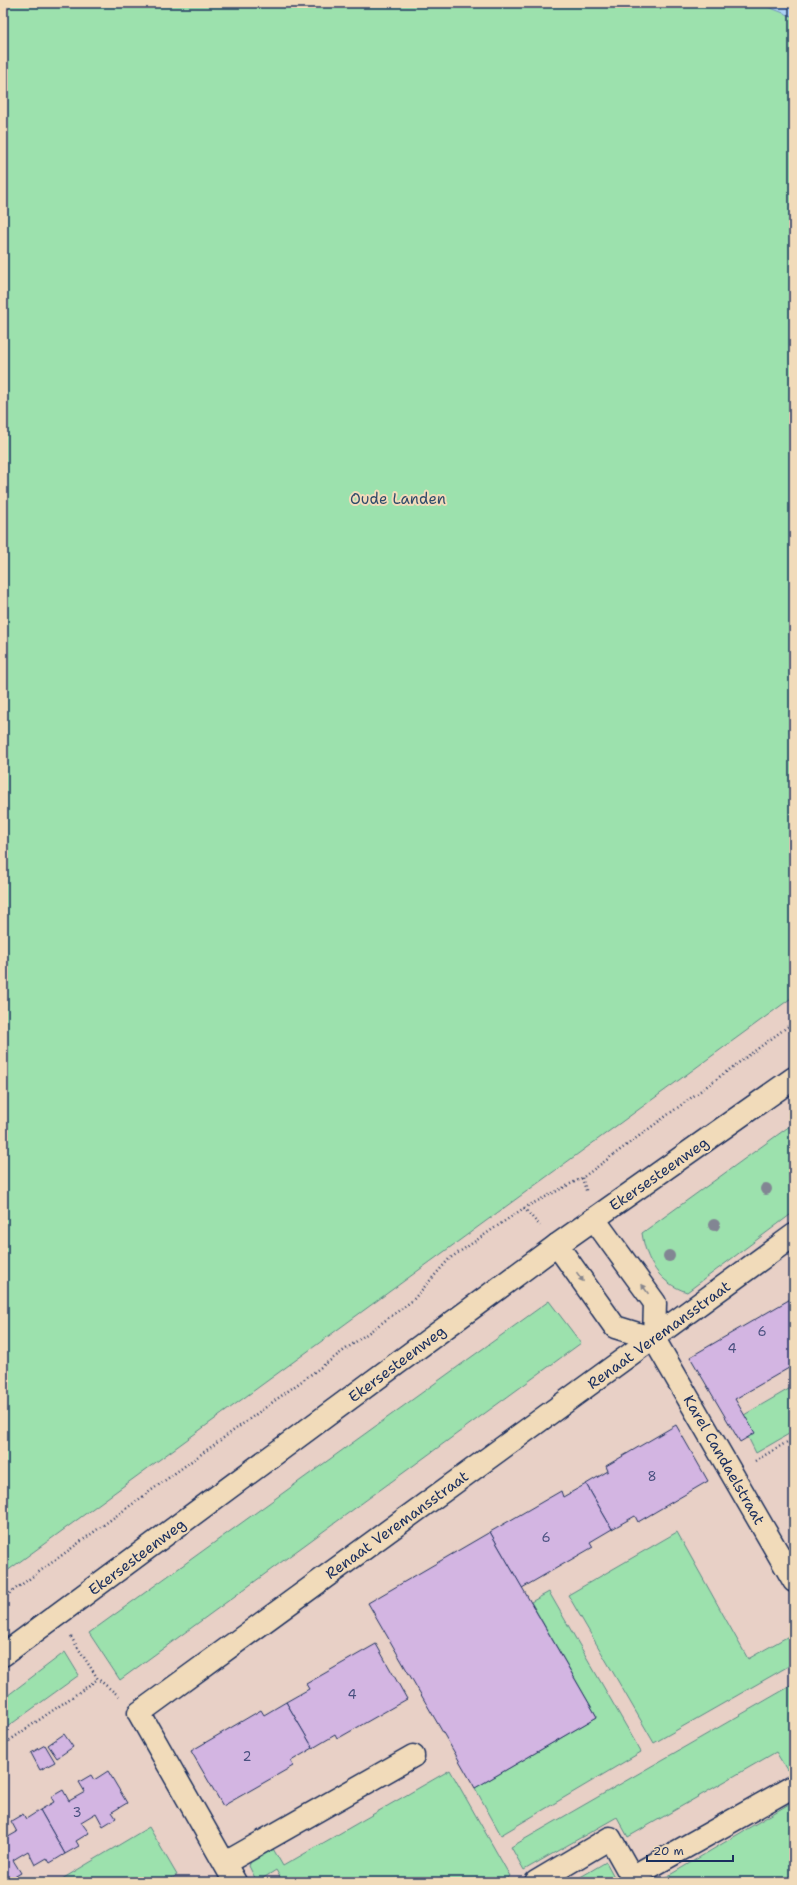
<svg xmlns="http://www.w3.org/2000/svg" width="797" height="1885" viewBox="0 0 797 1885" font-family="'Shantell Sans',sans-serif">
<style>
.green{fill:#9ce1ad;stroke:#5c8886}
.water{fill:#aed4f7;stroke:#7392ba}
.building{fill:#d3b5e2;stroke:#1b2f5e}
.lines{fill:none;stroke-linecap:round;stroke-linejoin:round}
.street-casing{stroke:#1b2f5e;stroke-width:25}
.secondary-casing{stroke:#1b2f5e;stroke-width:25}
.path{stroke:#1b2f5e;stroke-width:2.5;stroke-dasharray:1 3;stroke-linecap:butt}
.street{stroke:#f1dbba;stroke-width:22}
.secondary{stroke:#f1dbba;stroke-width:22}
.tree{fill:#828693}
.oneway{fill:#86858c}
.labels{text-anchor:middle;dominant-baseline:central;stroke-width:4;stroke-linejoin:round;paint-order:stroke}
.number-label{font-size:13px;fill:#49507f}
.park-label{font-size:15px;fill:#2e4a6a;stroke:#f1dbba}
.street-label{font-size:15px;fill:#1b2f5e;stroke:#f1dbba}
</style>
<rect width="100%" height="100%" fill="#e8d0c6"/>
<filter id="ink" filterUnits="userSpaceOnUse"><feTurbulence type="fractalNoise" baseFrequency=".025" numOctaves="2"/><feDisplacementMap in="SourceGraphic" scale="8" xChannelSelector="R" yChannelSelector="G"/><feConvolveMatrix kernelMatrix="1 2 1 2 8 2 1 2 1" color-interpolation-filters="sRGB"/></filter>
<g filter="url(#ink)">
<g class="green">
<path d="M3 3H794V996L3 1574Z"/>
<path d="M794 1123V1212L687 1292C659 1283 646 1261 642 1233Z"/>
<path d="M549 1301 581 1343 120 1680 89 1633Z"/>
<path d="M794 1386V1431L756 1453 748 1437 744 1415Z"/>
<path d="M677 1532 748 1659 794 1633V1663L654 1743 568 1595Z"/>
<path d="M549 1592 641 1752 501 1835 475 1788 597 1717 531 1602Z"/>
<path d="M65 1652 79 1675 3 1730V1699Z"/>
<path d="M794 1684V1766L787 1770 776 1752 628 1837 617 1817 524 1870 511 1847Z"/>
<path d="M450 1770 510 1876 500 1882H283L276 1870 257 1882 249 1866 251 1861 272 1847 283 1866Z"/>
<path d="M794 1801V1882H658Z"/>
<path d="M149 1827 177 1875 165 1882H57Z"/>
<path d="M606 1862 617 1882H572Z"/>
</g>
<path class="water" d="M758 3H794V17Z"/>
<g class="building">
<path d="M794 1297V1365L735 1399 755 1433 740 1442 690 1357Z"/>
<path d="M676 1425 708 1481 638 1522 635 1516 612 1529 586 1484 608 1471 606 1466Z"/>
<path d="M586 1484 612 1529 590 1542 593 1547 522 1588 490 1532 561 1491 563 1497Z"/>
<path d="M490 1532 597 1717 475 1788 368 1603Z"/>
<path d="M376 1644 407 1699 337 1739 335 1735 313 1748 286 1702 309 1689 306 1684Z"/>
<path d="M286 1702 313 1748 291 1761 293 1766 223 1806 191 1751 261 1710 264 1715Z"/>
<path d="M64 1734 73 1747 57 1758 48 1745Z"/>
<path d="M45 1745 55 1762 40 1770 31 1753Z"/>
<path d="M108 1771 127 1803 112 1812 116 1818 103 1826 96 1813 81 1822 89 1833 76 1841 79 1846 65 1854 40 1810 54 1802 51 1797 63 1790 69 1801 85 1792 79 1782 91 1775 94 1780Z"/>
<path d="M40 1810 65 1854 50 1863 47 1858 35 1865 28 1851 13 1860 21 1873 9 1880 10 1882H3V1840L17 1832 11 1821 23 1814 26 1819Z"/>
</g>
<g class="lines">
<g class="street-casing">
<g id="street">
<path d="M594 1219 655 1303 654 1339 794 1581"/>
<path d="M557 1245 615 1327 654 1339"/>
<path d="M225 1863 413 1756"/>
<path d="M235 1882 139 1713 794 1235"/>
<path d="M536 1882 610 1838 632 1877 794 1786"/>
</g>
</g>
<g class="secondary-casing">
<path id="secondary" d="M3 1655 557 1245 794 1078"/>
</g>
<g class="path">
<path d="M582 1178 587 1193"/>
<path d="M524 1208 540 1226"/>
<path d="M755 1461 794 1438"/>
<path d="M3 1598 412 1301 449 1259 524 1208 582 1178 794 1022"/>
<path d="M71 1637 98 1679 119 1696"/>
<path d="M3 1745 98 1679"/>
</g>
<use href="#street" class="street"/>
<use href="#secondary" class="secondary"/>
</g>
<g class="tree">
<circle cx="766" cy="1189" r="6"/>
<circle cx="714" cy="1225" r="6"/>
<circle cx="669" cy="1256" r="6"/>
</g>
<defs><path id="oneway-solid" d="M-6-.8H1V-3.2L6.5 0L1 3.2V.8H-6Z"/></defs>
<g class="oneway">
<use href="#oneway-solid" transform="translate(580 1277) rotate(54)"/>
<use href="#oneway-solid" transform="translate(645 1289) rotate(-125)"/>
</g>
</g>
<g class="labels">
<g class="number-label">
<text x="762" y="1331">6</text>
<text x="732" y="1348">4</text>
<text x="652" y="1476">8</text>
<text x="546" y="1537">6</text>
<text x="352" y="1694">4</text>
<text x="247" y="1756">2</text>
<text x="77" y="1812">3</text>
</g>
<g class="park-label">
<text x="398" y="499">Oude Landen</text>
</g>
<g class="street-label">
<text transform="translate(659 1174) rotate(-35)">Ekersesteenweg</text>
<text transform="translate(659 1335) rotate(-36)">Renaat Veremansstraat</text>
<text transform="translate(397 1364) rotate(-37)">Ekersesteenweg</text>
<text transform="translate(724 1460) rotate(60)">Karel Candaelstraat</text>
<text transform="translate(397 1525) rotate(-36)">Renaat Veremansstraat</text>
<text transform="translate(137 1557) rotate(-37)">Ekersesteenweg</text>
</g>
</g>
<rect width="797" height="1885" fill="none" stroke="#f1dbba" stroke-width="16"/>
<rect x="8" y="8" width="781" height="1869" fill="none" stroke="#1b2f5e" stroke-width="1.5" filter="url(#ink)"/>
<path d="M647 1855v6h86v-6" fill="none" stroke="#1b2f5e" stroke-width="2"/>
<text x="653" y="1855" font-size="12" fill="#1b2f5e" stroke="#f1dbba" stroke-width="3" paint-order="stroke">20 m</text>
</svg>
